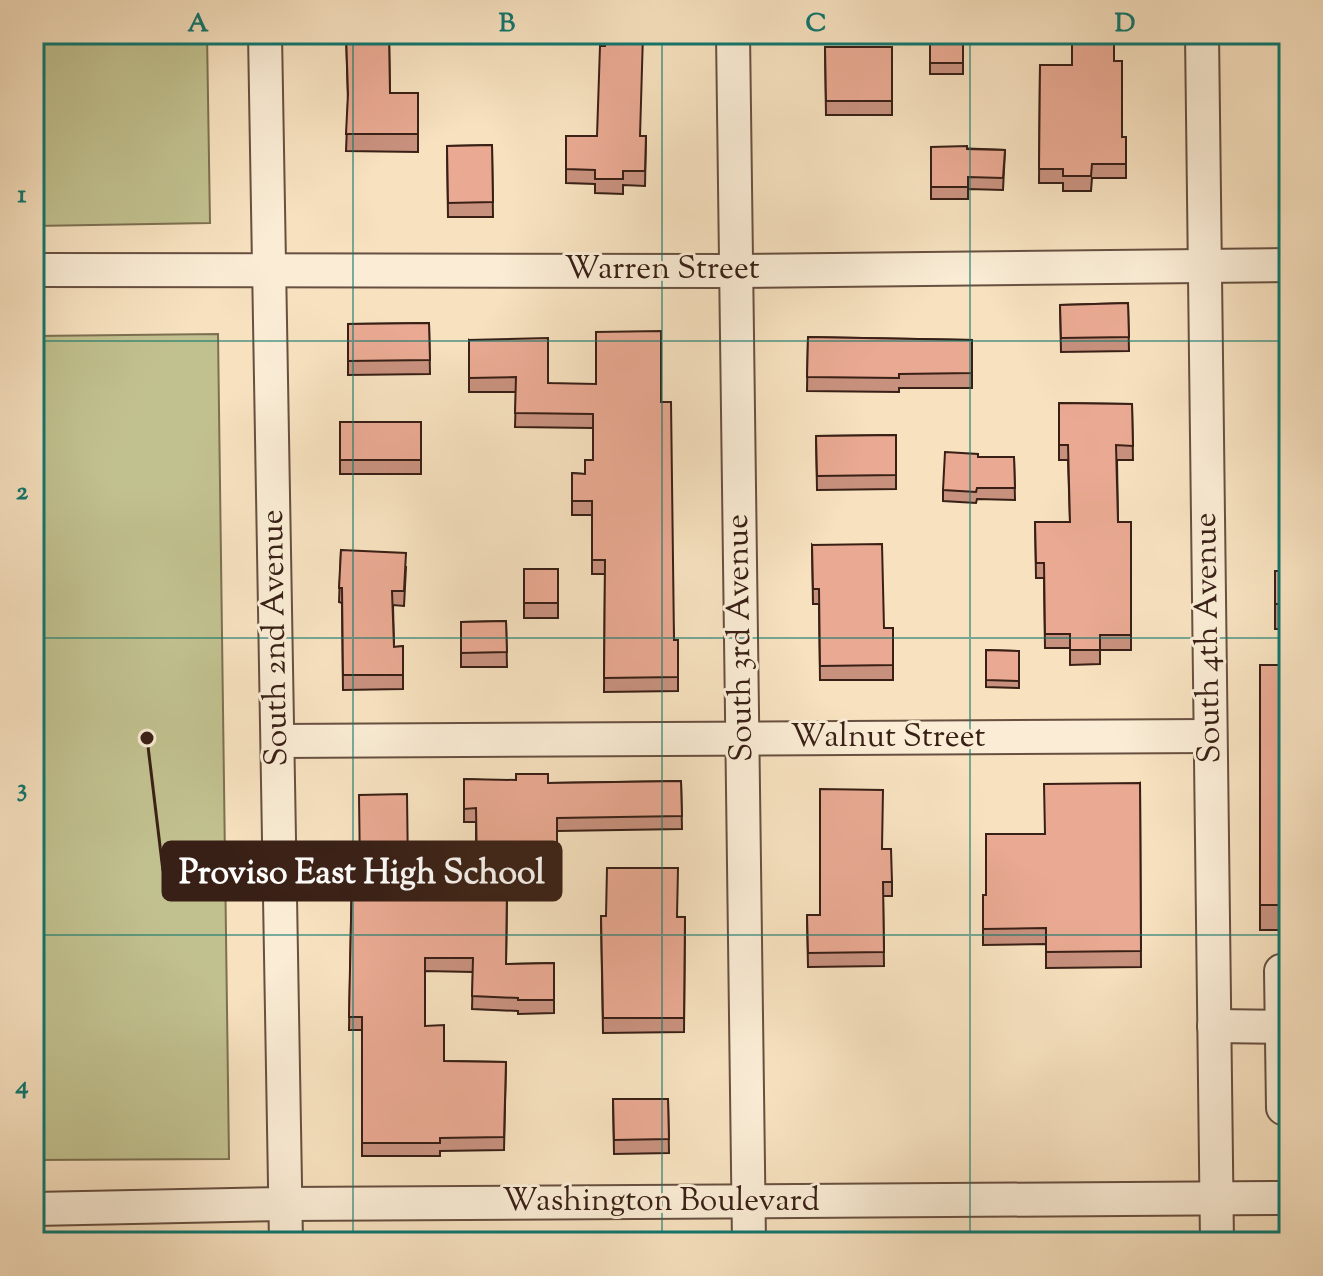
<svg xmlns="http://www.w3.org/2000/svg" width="1323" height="1276" viewBox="0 0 1323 1276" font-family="'Sorts Mill Goudy',serif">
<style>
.green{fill:#c1c18f;stroke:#7d7052;stroke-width:2}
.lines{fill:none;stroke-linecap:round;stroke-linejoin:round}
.minor-casing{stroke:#685040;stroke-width:36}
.minor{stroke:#faecd5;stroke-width:32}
.wall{fill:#c8917e;stroke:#392016;stroke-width:2}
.building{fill:#e9a992;stroke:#392016;stroke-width:2}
.grid{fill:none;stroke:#0f766e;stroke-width:2;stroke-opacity:0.55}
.labels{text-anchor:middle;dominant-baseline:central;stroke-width:6;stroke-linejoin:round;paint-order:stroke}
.street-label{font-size:32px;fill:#392016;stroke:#faecd5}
.leader{fill:none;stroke:#392016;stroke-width:3}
.callout-dot{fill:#392016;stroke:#faecd5;stroke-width:3}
.callout{fill:#392016;stroke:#392016;stroke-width:3}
.callout-label{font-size:34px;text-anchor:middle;font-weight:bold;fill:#fff}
.neatline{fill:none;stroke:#0f766e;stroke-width:3}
.grid-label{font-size:26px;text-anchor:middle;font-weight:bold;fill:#0f766e}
</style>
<rect width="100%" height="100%" fill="#f7e1bf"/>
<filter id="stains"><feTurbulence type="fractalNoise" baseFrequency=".0025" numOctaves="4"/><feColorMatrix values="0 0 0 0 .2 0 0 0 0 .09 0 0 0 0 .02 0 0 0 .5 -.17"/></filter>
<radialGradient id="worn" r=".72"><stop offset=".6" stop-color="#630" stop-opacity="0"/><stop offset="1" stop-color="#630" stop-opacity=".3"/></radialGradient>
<g class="green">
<path d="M34 34H207L210 223 34 226Z"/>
<path d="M218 334 229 1159 34 1160V336Z"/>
</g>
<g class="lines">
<g class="minor-casing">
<g id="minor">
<path d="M265 34 286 1242"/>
<path d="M733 34 749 1242"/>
<path d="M1202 34 1217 1242"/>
<path d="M34 270 736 271 1289 265"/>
<path d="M278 741 1210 736"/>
<path d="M1289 971H1281L1283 1108H1289"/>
<path d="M1214 1026 1282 1027"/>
<path d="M34 1209 285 1204 1289 1198"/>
</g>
</g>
<use href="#minor" class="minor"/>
</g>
<g class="wall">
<path d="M346 34H398V36H389L390 93H418V152L346 151 348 101Z"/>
<path d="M930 34H967H963V74H930Z"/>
<path d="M825 47H892V115H826Z"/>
<path d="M1114 61 1122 137H1126V178H1092L1091 191H1063V183H1039L1040 65H1072Z"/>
<path d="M566 136H646L645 186 623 185V194L595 193V184L566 183Z"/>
<path d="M492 145 493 217H448L447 146Z"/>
<path d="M931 147 1005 150 1003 190 968 189V199H931Z"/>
<path d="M1128 303 1129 351 1061 352 1060 305Z"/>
<path d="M429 323 430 374 348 375V324Z"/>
<path d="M1283 330H1289V423H1284Z"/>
<path d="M808 337 972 340V388H899V392L807 391Z"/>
<path d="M469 340 548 383 661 402 674 640H678V691L604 692 605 574H592V515H572V473L585 474 593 460V428L515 427 516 392H469Z"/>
<path d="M1059 403 1132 404 1133 460H1117L1118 522H1131V650H1100V664L1070 665V648H1045L1044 578H1036L1035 522H1070L1068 460H1059Z"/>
<rect x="340" y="422" width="81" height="52"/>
<path d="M896 435V489L817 490 816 436Z"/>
<path d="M978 457H1014L1015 500 977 499 976 503 943 501V490Z"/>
<path d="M1289 485V629H1275V571H1282Z"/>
<path d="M812 545 884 628H893V680H820L819 604H813Z"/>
<path d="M341 550 406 567 404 606 393 605 394 647 403 646V689L343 690 342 603 339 602Z"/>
<rect x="524" y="569" width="34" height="49"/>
<path d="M506 621 507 667H461V622Z"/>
<path d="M986 650 1019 651V688L986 687Z"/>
<rect x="1260" y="665" width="29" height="265"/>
<path d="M464 779 548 783 681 781 682 829 557 831V897L510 896V900H507L506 964 554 963V1013L518 1014V1011L472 1009 473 972 425 971V1026L444 1061 506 1062 504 1150 440 1151V1156H362V1030H349L352 872 476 870V822H464Z"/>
<path d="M1140 783 1141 967 1046 968V944L983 945V895H986L1044 834Z"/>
<path d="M882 849 892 882V896H883L884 966 808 967 807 915H820Z"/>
<path d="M601 916 685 917 684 1032 603 1033Z"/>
<path d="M613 1099H668L669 1153 614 1154Z"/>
</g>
<g class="building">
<path d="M346 34H389L390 93H418V134H346L348 94Z"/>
<path d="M605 34H643L640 136H646L645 171H623V179H595V170L566 169V136H597L600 46H605Z"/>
<rect x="930" y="34" width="33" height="29"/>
<path d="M1072 34H1114V61H1122V137H1126V164H1092L1091 176H1063V169H1039L1040 65H1072Z"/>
<path d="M825 47H892V101H826Z"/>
<path d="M492 145 493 202 448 203 447 146Z"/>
<path d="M967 146V149L1005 150 1003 178 968 177V187H931V147Z"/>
<path d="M1128 303 1129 337 1061 338 1060 305Z"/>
<path d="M429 323 430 360 348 361V324Z"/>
<path d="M1283 330H1289V402H1284Z"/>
<path d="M661 331V402H671L674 640H678V677L604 678 605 560H592V501H572V473L585 474V460H593V414L515 413 516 377 469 378V340L548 338V383L596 384V332Z"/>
<path d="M808 337 972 340V373L899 374V378L807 377Z"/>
<path d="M1059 403 1132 404 1133 446 1116 445 1118 522H1131V635H1100V650H1070V634H1045L1044 563H1036L1035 522H1070L1068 445H1059Z"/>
<rect x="340" y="422" width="81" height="38"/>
<path d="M896 435V475L817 476 816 436Z"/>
<path d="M945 452 978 454V457H1014L1015 488H977L976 492 943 490Z"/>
<path d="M1281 485H1289V604H1275V571H1283Z"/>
<path d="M882 544 884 628H893V665L820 666 819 589H813L812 545Z"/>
<path d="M341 550 406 553 404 591H392L394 647 403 646V675H343L342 588H339Z"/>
<rect x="524" y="569" width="34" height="34"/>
<path d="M506 621 507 652 461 653V622Z"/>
<path d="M986 650 1019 651V681L986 680Z"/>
<rect x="1260" y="665" width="29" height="240"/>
<path d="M516 774H548V783L681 781 682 816 557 818V883L510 882V887H507L506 964 554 963V1000H518V998L472 996 473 958H425V1026L444 1025V1061L506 1062 504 1137 440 1138V1143H362V1017H349L352 872 360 871 359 795 407 794 408 871 477 870 476 808 464 809V779L516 780Z"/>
<path d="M1140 783 1141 951 1046 952V928L983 929V895H986V834H1045L1044 784Z"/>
<path d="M820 789 883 790 882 849H891L892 882H883L884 952 808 953 807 915H820Z"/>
<path d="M607 868H678L677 917H685L684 1018H603L601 916H606Z"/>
<path d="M613 1099H668L669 1139 614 1140Z"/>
</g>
<path class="grid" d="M353 34V1242M662 34V1242M970 34V1242M34 341H1289M34 638H1289M34 935H1289"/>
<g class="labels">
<g class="street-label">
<text x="662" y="270">Warren Street</text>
<text transform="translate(276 638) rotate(-91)">South 2nd Avenue</text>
<text transform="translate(741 638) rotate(-91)">South 3rd Avenue</text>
<text transform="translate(1209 638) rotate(-91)">South 4th Avenue</text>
<text x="888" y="738">Walnut Street</text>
<text x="661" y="1202">Washington Boulevard</text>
</g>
</g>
<path class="leader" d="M147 738L163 871"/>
<circle class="callout-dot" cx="147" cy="738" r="8"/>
<rect class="callout" x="163" y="842" width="398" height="58" rx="8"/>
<g class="callout-label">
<text x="362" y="883">Proviso East High School</text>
</g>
<rect width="1323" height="1276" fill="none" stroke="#f7e1bf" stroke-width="88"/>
<rect x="44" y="44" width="1235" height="1188" class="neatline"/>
<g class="grid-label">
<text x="198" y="31">A</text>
<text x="507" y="31">B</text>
<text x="816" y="31">C</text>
<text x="1125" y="31">D</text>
<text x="22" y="202">1</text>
<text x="22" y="499">2</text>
<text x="22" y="796">3</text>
<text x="22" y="1093">4</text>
</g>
<rect width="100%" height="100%" filter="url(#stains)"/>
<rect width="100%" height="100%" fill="url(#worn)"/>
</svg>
